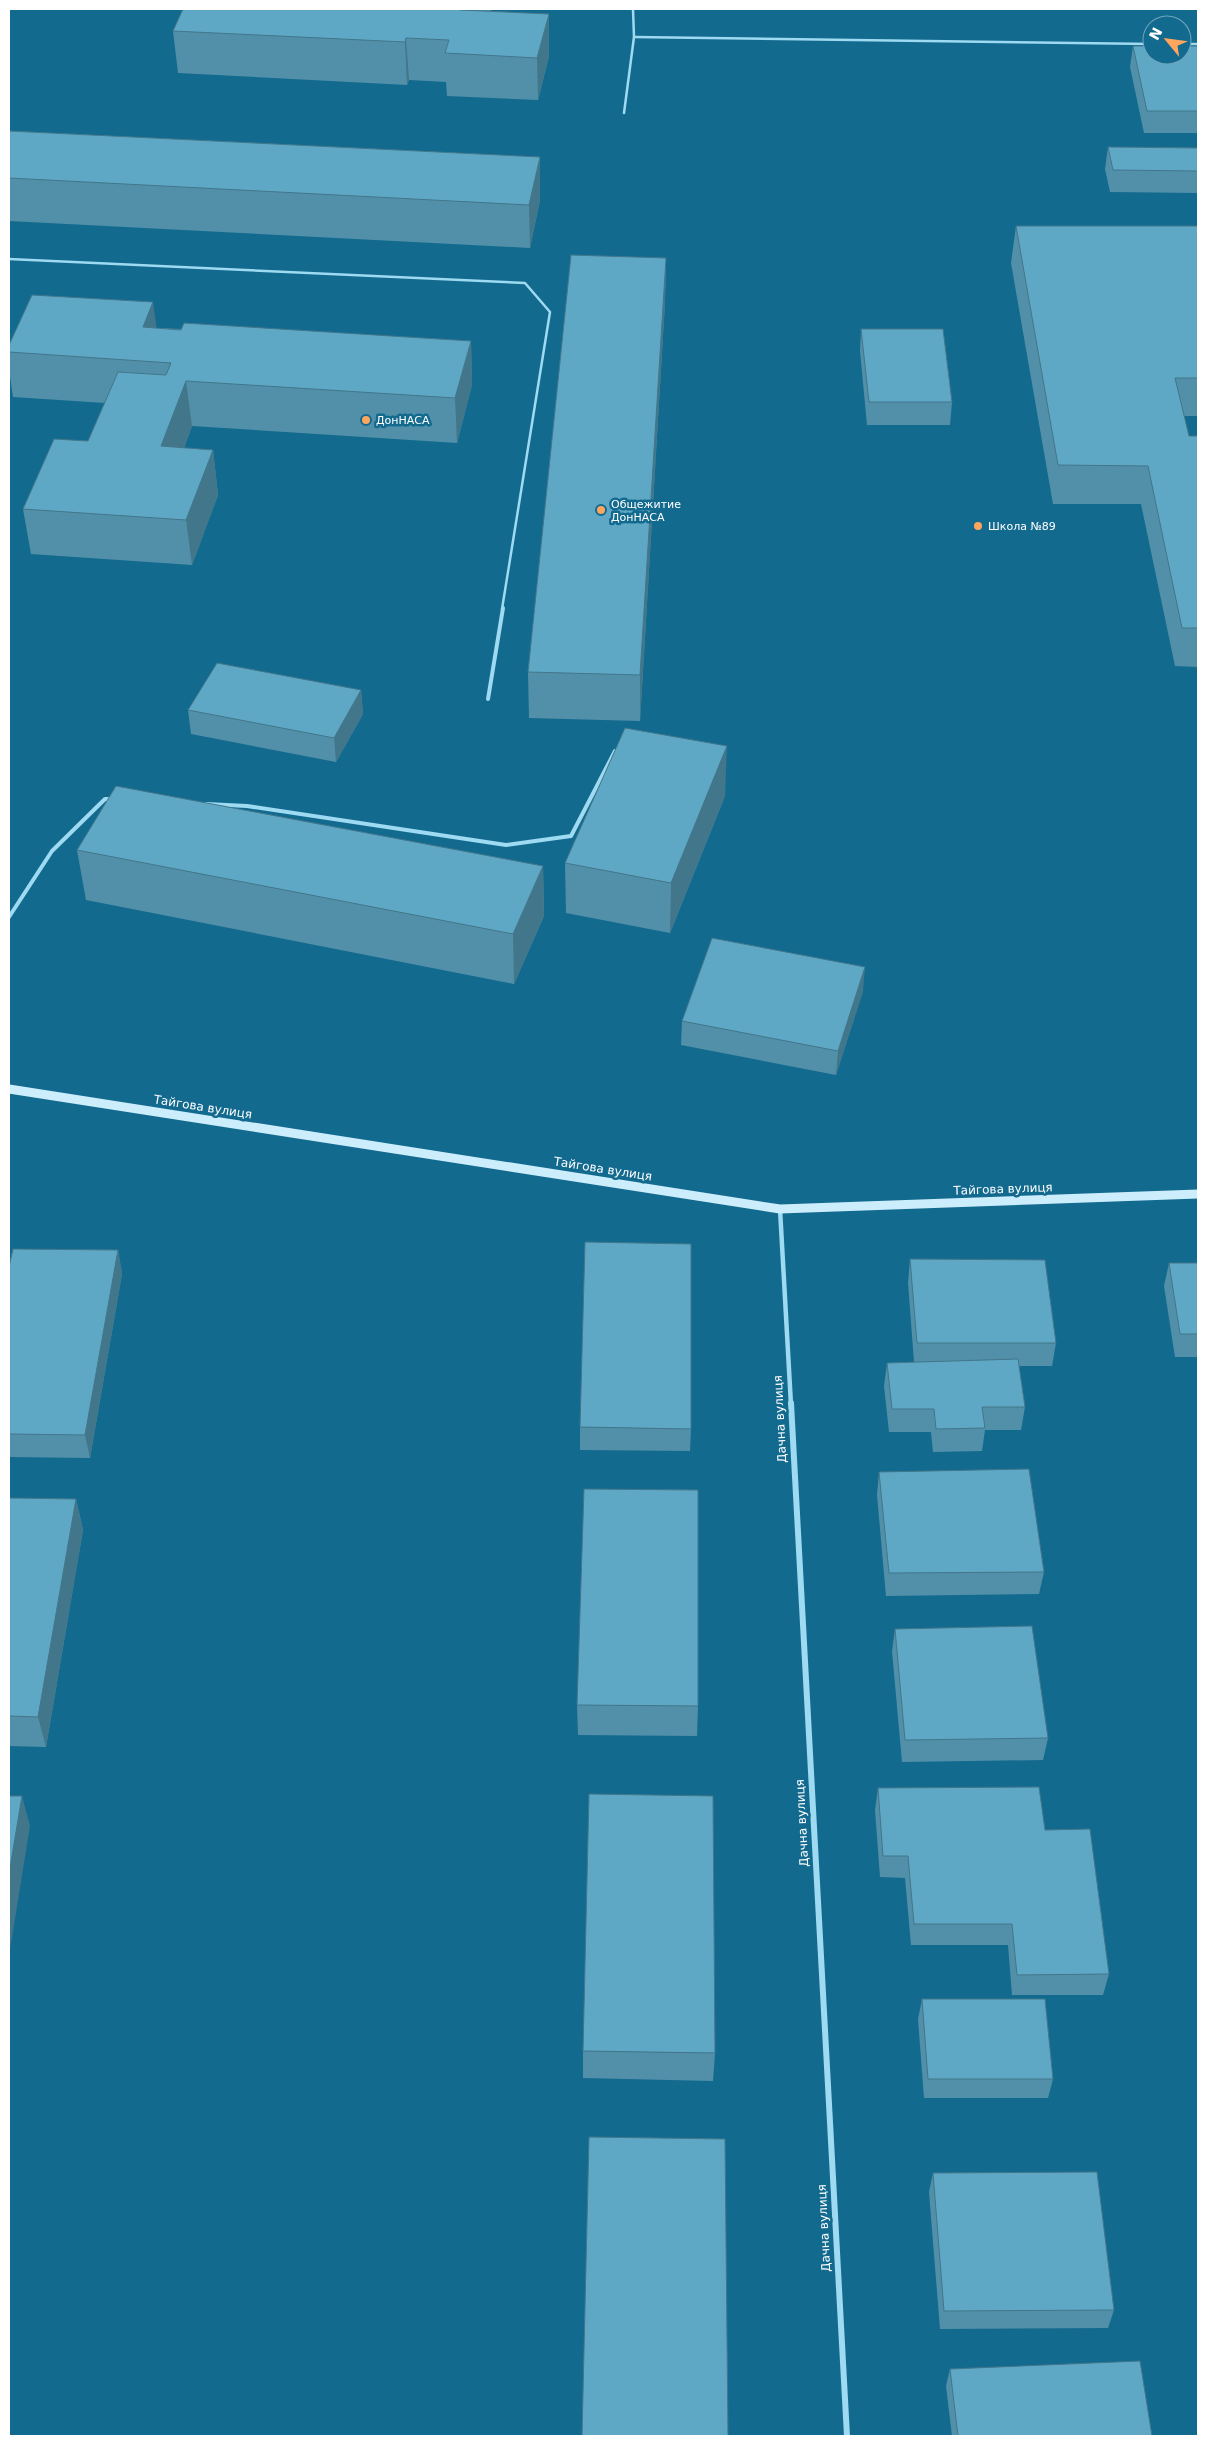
<svg xmlns="http://www.w3.org/2000/svg" width="1207" height="2445" viewBox="0 0 1207 2445" font-family="'DejaVu Sans',sans-serif">
<style>
.lines{fill:none;stroke-linecap:round;stroke-linejoin:round}
.lane-far1{stroke:#9edaf1;stroke-width:2.5}
.lane{stroke:#9edaf1;stroke-width:4}
.street-far1{stroke:#9edaf1;stroke-width:4.5}
.street{stroke:#9edaf1;stroke-width:6}
.secondary{stroke:#ccedfc;stroke-width:9}
.wall{fill:#5290a9}
.shaded-wall{fill:#42768a}
.building{fill:#5fa8c5;stroke:#42768a}
.poi-dot{fill:#ffa65e;stroke:#136a8f;stroke-width:2}
.labels{text-anchor:middle;dominant-baseline:central;stroke-width:5;stroke-linejoin:round;paint-order:stroke}
.far-poi-label{font-size:11px;fill:#fff;stroke:#136a8f;text-anchor:start}
.street-label{font-size:12px;fill:#fff;stroke:#136a8f}
</style>
<rect width="100%" height="100%" fill="#136a8f"/>
<g class="lines">
<g class="lane-far1">
<path d="M634 37 1152 44"/>
<path d="M1182 44H1198"/>
<path d="M624 113 634 37 633 9"/>
<path d="M9 259 525 283 550 312 502 609"/>
</g>
<g class="lane">
<path d="M488 699 503 608"/>
<path d="M206 804 247 806 506 845 571 836 615 751"/>
<path d="M9 917 52 851 105 799H112"/>
</g>
<path class="street-far1" d="M780 1209 791 1405"/>
<path class="street" d="M791 1403 847 2436"/>
<path class="secondary" d="M9 1089 780 1209 1198 1194"/>
</g>
<g class="wall">
<path d="M183 9H492L491 11 549 14V56L538 100 447 96 446 82 409 80 407 85 178 73 173 31Z"/>
<path d="M1133 46H1198V133H1144L1130 67Z"/>
<path d="M9 131 540 157V200L530 248 9 221Z"/>
<path d="M1108 147 1198 148V193L1110 192 1105 169Z"/>
<path d="M1016 226H1198V416H1184L1189 436H1198V667L1175 666 1141 504H1053L1011 263Z"/>
<path d="M666 258 665 302 640 721 529 718 528 672Z"/>
<path d="M157 328 471 341 472 385 457 443 192 426 184 448 213 450 218 495 192 565 31 554 23 509 88 441 105 403 13 397 9 370V345Z"/>
<path d="M861 329 952 402 950 425H867L860 351Z"/>
<path d="M361 690 363 714 336 762 191 734 188 710Z"/>
<path d="M725 796 670 933 566 913 565 863Z"/>
<path d="M77 850 543 866 544 916 514 984 86 900Z"/>
<path d="M863 991 836 1075 681 1045 682 1021Z"/>
<path d="M118 1250 122 1274 90 1458 9 1457V1267Z"/>
<path d="M910 1259 1056 1343 1052 1366H1019L1025 1407 1021 1430H985L982 1451 933 1452 931 1432H889L884 1386 887 1363 914 1362 908 1283Z"/>
<path d="M1169 1263H1198V1357H1175L1164 1286Z"/>
<path d="M580 1427 691 1429 690 1451 580 1450Z"/>
<path d="M879 1472 1044 1572 1039 1594 886 1596 877 1495Z"/>
<path d="M9 1498 76 1499 83 1530 46 1747 9 1746Z"/>
<path d="M895 1629 1048 1738 1043 1760 902 1762 892 1651Z"/>
<path d="M577 1705 698 1706 697 1736 578 1735Z"/>
<path d="M878 1788 1045 1830 1109 1974 1103 1995H1012L1008 1945H911L905 1878 880 1877 875 1810Z"/>
<path d="M922 1999 1053 2079 1048 2098H924L918 2019Z"/>
<path d="M583 2051 715 2053 713 2081 583 2078Z"/>
<path d="M933 2173 1114 2310 1108 2328 940 2329 929 2192Z"/>
<path d="M950 2369 1152 2436H952L946 2386Z"/>
</g>
<g class="shaded-wall">
<path d="M460 9H473V12L460 10Z"/>
<path d="M549 14V56L538 100 537 58Z"/>
<path d="M406 38 409 80 407 85 405 42Z"/>
<path d="M540 157V200L530 248 529 205Z"/>
<path d="M666 258 665 302 640 721V675Z"/>
<path d="M153 302 159 346 143 327Z"/>
<path d="M471 341 472 385 457 443 455 398Z"/>
<path d="M186 381 192 426 167 492 161 446Z"/>
<path d="M213 450 218 495 192 565 186 520Z"/>
<path d="M361 690 363 714 336 762 334 738Z"/>
<path d="M727 746 725 796 670 933 671 883Z"/>
<path d="M543 866 544 916 514 984 513 934Z"/>
<path d="M865 967 863 991 836 1075 838 1051Z"/>
<path d="M118 1250 122 1274 90 1458 85 1435Z"/>
<path d="M76 1499 83 1530 46 1747 38 1717Z"/>
<path d="M22 1796 30 1826 9 1956V1874Z"/>
</g>
<g class="building">
<path d="M183 9H460V10L549 14 537 58 445 53 449 40 406 38 405 42 173 31Z"/>
<path d="M1133 46H1152V55H1182V46H1198V111H1147Z"/>
<path d="M9 131 540 157 529 205 9 178Z"/>
<path d="M1108 147 1198 148V171L1113 170Z"/>
<path d="M1016 226H1198V378H1175L1189 436H1198V628H1182L1148 466 1058 465Z"/>
<path d="M571 255 666 258 640 675 528 672Z"/>
<path d="M32 295 153 302 143 327 181 330 184 323 471 341 455 398 186 381 161 446 213 450 186 520 23 509 54 439 88 441 118 372 166 375 171 363 9 352V345Z"/>
<path d="M861 329H943L952 402H869Z"/>
<path d="M217 663 361 690 334 738 188 710Z"/>
<path d="M625 728 727 746 671 883 565 863Z"/>
<path d="M116 786 543 866 513 934 77 850Z"/>
<path d="M712 938 865 967 838 1051 682 1021Z"/>
<path d="M585 1242 691 1244V1429L580 1427Z"/>
<path d="M13 1249 118 1250 85 1435 9 1434V1267Z"/>
<path d="M910 1259 1045 1260 1056 1343H917Z"/>
<path d="M1169 1263H1198V1334H1180Z"/>
<path d="M1018 1359 1025 1407H982L985 1428 936 1429 934 1409H892L887 1363Z"/>
<path d="M1029 1469 1044 1572 889 1573 879 1472Z"/>
<path d="M584 1489 698 1490V1706L577 1705Z"/>
<path d="M9 1498 76 1499 38 1717 9 1716Z"/>
<path d="M1032 1626 1048 1738 905 1740 895 1629Z"/>
<path d="M1039 1787 1045 1830 1090 1829 1109 1974 1017 1975 1012 1924H914L908 1856H883L878 1788Z"/>
<path d="M589 1794 713 1796 715 2053 583 2051Z"/>
<path d="M9 1796H22L9 1874Z"/>
<path d="M922 1999H1045L1053 2079H928Z"/>
<path d="M589 2137 725 2139 728 2436H582Z"/>
<path d="M1097 2172 1114 2310 944 2311 933 2173Z"/>
<path d="M1140 2361 1152 2436H958L950 2369Z"/>
</g>
<g class="poi-dot">
<circle cx="366" cy="420" r="5"/>
<circle cx="601" cy="510" r="5"/>
<circle cx="978" cy="526" r="5"/>
</g>
<g class="labels">
<g class="far-poi-label">
<text x="376" y="420">ДонНАСА</text>
<text x="611" y="504">Общежитие<tspan x="611" dy="13">ДонНАСА</tspan></text>
<text x="988" y="526">Школа №89</text>
</g>
<g class="street-label">
<text transform="translate(203 1107) rotate(9)">Тайгова вулиця</text>
<text transform="translate(603 1169) rotate(9)">Тайгова вулиця</text>
<text transform="translate(1003 1189) rotate(-2)">Тайгова вулиця</text>
<text transform="translate(780 1419) rotate(-93)">Дачна вулиця</text>
<text transform="translate(802 1823) rotate(-93)">Дачна вулиця</text>
<text transform="translate(824 2228) rotate(-93)">Дачна вулиця</text>
</g>
</g>
<rect width="1207" height="2445" fill="none" stroke="#ffffff" stroke-width="20"/>
<g transform="translate(1167 40) rotate(299)"><circle r="24" fill="#136a8f" stroke="#71a6bc"/>
<path d="M0-4L9 19L0 12L-9 19Z" fill="#ffa65e"/>
<text y="-8" font-size="14" font-weight="bold" text-anchor="middle" fill="#ffffff">N</text>
</g>
</svg>
